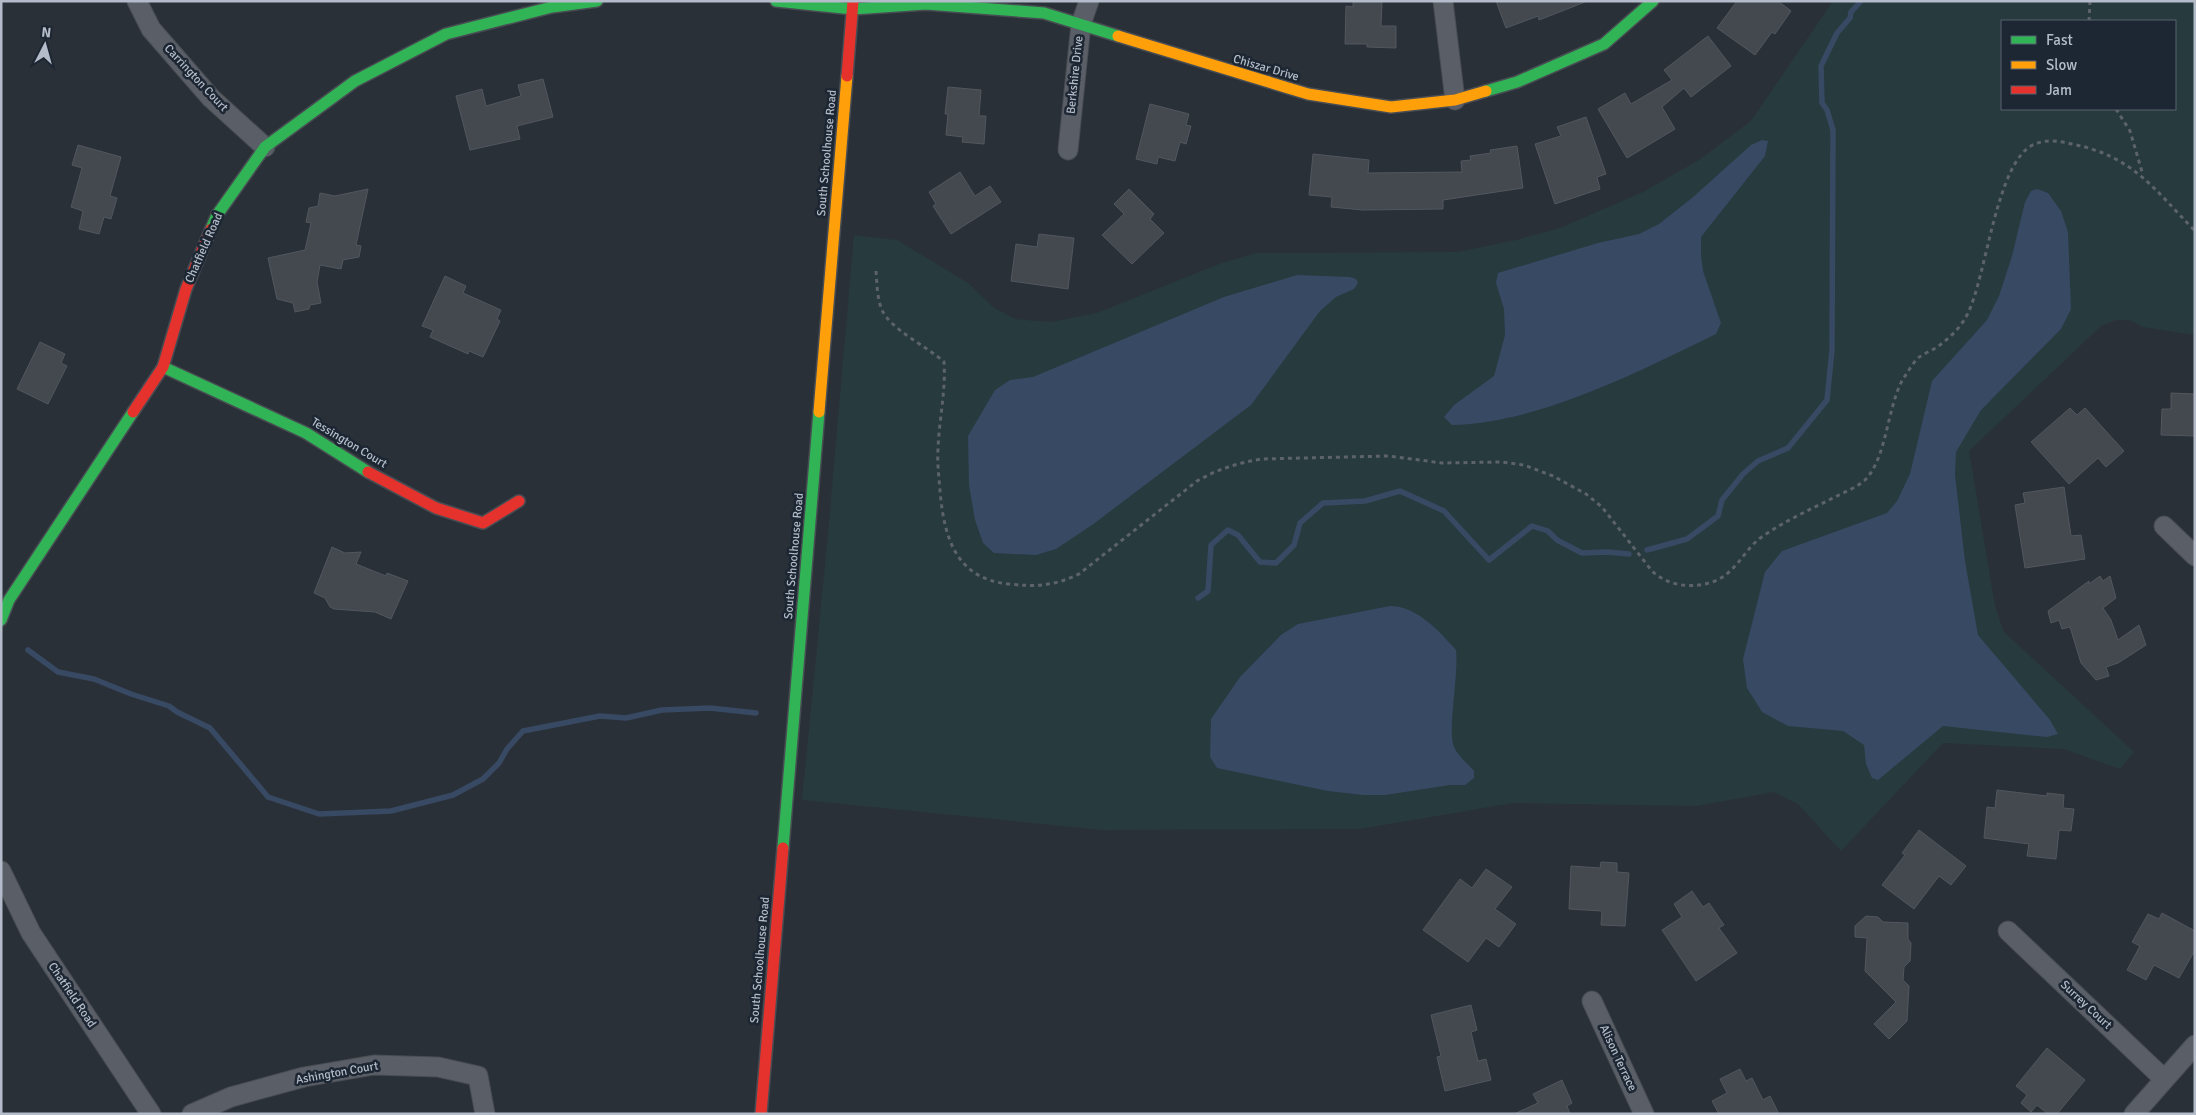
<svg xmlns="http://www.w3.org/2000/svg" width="2196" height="1115" viewBox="0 0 2196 1115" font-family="Signika,sans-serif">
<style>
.green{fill:#273a3e;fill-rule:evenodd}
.water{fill:#384963}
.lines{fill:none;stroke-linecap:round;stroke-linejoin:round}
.stream{stroke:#384963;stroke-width:5.5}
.building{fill:#444950;stroke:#52575f}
.street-casing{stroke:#484c53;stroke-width:21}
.fast-casing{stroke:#484c53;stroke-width:14}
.slow-casing{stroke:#484c53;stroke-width:14}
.jam-casing{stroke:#484c53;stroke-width:14}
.path{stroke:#5d636a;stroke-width:3;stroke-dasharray:4 4;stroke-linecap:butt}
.street{stroke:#5a5e66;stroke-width:19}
.fast{stroke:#30b455;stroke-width:11}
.slow{stroke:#ff9f0a;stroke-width:11}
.jam{stroke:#e5322d;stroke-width:11}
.labels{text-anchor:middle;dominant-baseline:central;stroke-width:5;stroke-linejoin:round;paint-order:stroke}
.street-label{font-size:12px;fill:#b4bcc9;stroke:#1d2633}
</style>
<rect width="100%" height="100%" fill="#2a3038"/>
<path class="green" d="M1833 1H2195V335L2143 327 2130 320H2116L2101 326 1969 451 1995 606 2004 632 2134 752 2120 769 2064 749 1943 743 1841 851 1798 804 1774 792 1696 806 1513 803 1360 829 1102 830 802 800 827 545 854 235 897 240 968 283 993 307 1015 319 1051 322 1097 313 1219 264 1256 253 1458 252 1516 240 1560 228 1643 192 1699 160 1751 121ZM2002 21H2175V109H2002Z"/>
<g class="water">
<path d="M1762 140 1768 141 1765 156 1701 237V255L1703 271 1721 323 1716 334C1638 372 1539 423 1452 425L1444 417 1454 405 1494 376 1505 335 1504 309 1496 283 1498 273 1598 243 1639 234 1659 224 1692 198 1751 145Z"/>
<path d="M2037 189 2048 193 2061 211 2068 232 2071 309 2061 329 1981 410 1956 452 1955 475 1965 561 1978 635 2050 720 2058 734 2047 737 1943 726 1878 780 1872 778 1866 764 1864 745 1843 731 1788 726 1762 712 1747 688 1743 659 1765 572 1782 551 1887 513 1897 501 1910 474 1932 381 1987 320 1999 296 2012 256 2025 202 2031 191Z"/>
<path d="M1297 275 1350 277 1356 279 1358 283 1354 289 1336 297 1320 311 1251 405 1092 525 1056 549 1036 555 994 553 983 543 975 520 969 485 968 436 995 390 1010 380 1033 377 1224 297Z"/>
<path d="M1390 606C1417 606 1439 631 1456 650 1459 674 1447 731 1454 747 1458 756 1468 764 1474 771V778L1465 785H1450L1385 795H1363L1328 791 1217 768 1210 757 1211 719 1240 677 1281 635 1298 624Z"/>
</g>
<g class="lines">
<g class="stream">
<path d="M1647 550 1687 539 1718 516 1722 500 1743 474 1758 461 1788 448 1827 400 1832 350 1833 130 1827 110 1822 103 1821 66 1837 33 1850 18 1851 12 1861 1"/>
<path d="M1198 598 1208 591 1211 545 1228 530 1238 535 1260 562 1276 563 1294 545 1300 523 1323 503 1365 501 1400 491 1444 511 1489 560 1532 526 1548 531 1557 540 1582 553 1607 552 1629 554"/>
<path d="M28 650 58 672 94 679 131 694 169 706 177 712 210 728 268 797 319 814 391 811 453 795 483 779 499 763 507 749 523 731 600 716 626 718 662 710 710 708 756 713"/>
</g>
</g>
<g class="building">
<path d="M1353 1H1382L1381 26H1396V48L1367 47V44H1345L1346 6 1353 7Z"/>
<path d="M1496 1H1584L1585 2 1539 20 1538 16 1506 28Z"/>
<path d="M1737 1H1778L1791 11 1775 34 1772 32 1755 55 1717 28Z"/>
<path d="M1708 36 1731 66 1691 97 1684 88 1662 107 1675 129 1627 158 1598 109 1625 93 1631 104 1672 80 1664 70Z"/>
<path d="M543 79 553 117 517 126 520 139 470 150 456 96 482 89 486 106 521 96 518 85Z"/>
<path d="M948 87 981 90 979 116H986L984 144 962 142 963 137 946 135 948 114H945Z"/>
<path d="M1150 104 1189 114 1186 125 1191 126 1186 144 1180 142 1175 161 1158 157 1157 164 1136 159Z"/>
<path d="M1586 117 1606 174 1597 177 1600 189 1555 204 1535 144 1561 136 1557 127Z"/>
<path d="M78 145 121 157 110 196 117 198 111 219 104 217 99 234 79 229 83 211 71 207 82 168 72 165Z"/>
<path d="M1517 146 1523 188 1443 200V209L1363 210 1331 207 1332 197 1309 195 1313 154 1369 160 1368 173 1462 172 1461 161 1471 160 1470 156 1491 153 1490 150Z"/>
<path d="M960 172 975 196 990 186 1001 202 951 234 933 206 936 204 929 192Z"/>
<path d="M368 189 356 245 361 246 359 257 343 260 341 269 320 265 317 282 321 303 310 305 309 309 295 312 293 303 277 299 268 258 305 250 311 223 306 222 309 208 318 206 320 193 335 196Z"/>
<path d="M1129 189 1154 214 1150 219 1164 233 1132 264 1102 235 1124 214 1114 204Z"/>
<path d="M1039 234 1074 238 1068 289 1011 281 1016 244 1037 247Z"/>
<path d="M445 276 466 286 463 293 501 310 497 319 500 321 483 357 469 351 468 354 430 337 433 330 422 326Z"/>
<path d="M40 342 65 354 61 363 67 366 48 404 17 389Z"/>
<path d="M2171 393 2195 394V436L2161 435 2162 409H2171Z"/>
<path d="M2070 408 2077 415 2085 408 2124 451 2106 467 2098 458 2069 484 2031 442Z"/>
<path d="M2064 487 2071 536 2081 535 2085 559 2025 568 2015 505 2025 503 2023 493Z"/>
<path d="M332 547 345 553 361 552 356 564 386 576 387 573 408 581 391 619 375 612 334 609 330 607 325 598 314 593Z"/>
<path d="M2100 576 2103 581 2110 576 2116 598 2103 608 2111 620 2118 640 2139 625 2146 645 2118 663 2106 667 2109 676 2096 680 2081 663 2070 627 2062 629 2059 620 2051 623 2048 611 2089 581V584Z"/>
<path d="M1997 790 2047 796V793L2064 795 2063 808 2074 809 2071 831 2059 830 2056 859 2027 856 2029 844 1984 838 1987 807 1995 808Z"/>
<path d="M1919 830 1966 866 1951 885 1939 876 1914 909 1882 885 1905 855 1902 853Z"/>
<path d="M1601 862 1617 863V872L1629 873 1625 926 1601 925 1602 911 1569 909 1571 866 1600 868Z"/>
<path d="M1486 869 1512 887 1495 909 1516 924 1499 947 1486 938 1468 962 1423 930 1460 879 1472 888Z"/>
<path d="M1692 891 1703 907 1709 903 1724 925 1719 928 1737 953 1696 981 1662 930 1682 917 1674 904Z"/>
<path d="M2162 913 2195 931V950L2179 978 2154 965 2146 980 2127 970 2140 946 2132 942 2148 914 2159 919Z"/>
<path d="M1866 916 1878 917 1883 922 1908 923V939L1911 943 1910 961 1904 967 1903 980 1909 986 1907 1021 1889 1039 1874 1024 1896 1002 1865 971 1867 938 1855 937V926Z"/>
<path d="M1471 1005 1477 1030 1471 1032 1478 1061 1486 1059 1491 1080 1445 1091 1437 1057 1441 1056 1431 1015Z"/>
<path d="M2047 1048 2085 1080 2057 1114H2048L2037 1105 2031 1112 2021 1103 2027 1095 2016 1086Z"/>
<path d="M1740 1069 1746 1081 1752 1078 1763 1100 1770 1096 1779 1114H1719L1712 1101 1727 1093 1720 1079Z"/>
<path d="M1562 1080 1572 1103 1567 1106 1570 1114H1514L1538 1103 1533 1094Z"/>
</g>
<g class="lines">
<g class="street-casing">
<g id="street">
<path d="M137 1 151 29 211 98 265 147"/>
<path d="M1443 1 1455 100"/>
<path d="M1068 150 1081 24 1089 1"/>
<path d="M2164 526 2195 556"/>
<path d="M1 871 31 933 151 1114"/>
<path d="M2008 931 2164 1079"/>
<path d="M1592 1001 1644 1114"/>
<path d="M192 1114 231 1097 304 1077 374 1065 438 1067 478 1076 485 1114"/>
<path d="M2134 1114 2195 1045"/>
</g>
</g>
<g class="fast-casing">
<g id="fast">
<path d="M776 1 853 9 926 4 1044 13 1118 36"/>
<path d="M1486 91 1517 82 1604 44 1653 1"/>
<path d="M211 229 217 215 265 147 355 81 446 34 552 7 597 1"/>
<path d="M163 367 306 433 368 472"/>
<path d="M1 620 9 600 133 412"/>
<path d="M783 848 819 412"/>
</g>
</g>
<g class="slow-casing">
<g id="slow">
<path d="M1118 36 1308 94 1391 107 1455 100 1486 91"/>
<path d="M819 412 847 76"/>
</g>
</g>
<g class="jam-casing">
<g id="jam">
<path d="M847 76 853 1"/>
<path d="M133 412 163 367 186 289 211 229"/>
<path d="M368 472 436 508 483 523 519 501"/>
<path d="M761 1114 783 848"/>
</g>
</g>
<g class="path">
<path d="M2089 21 2090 1"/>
<path d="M2116 109 2130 131 2143 175"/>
<path d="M876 271C877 284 877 298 882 310 891 330 927 346 944 362 946 391 939 420 938 449 937 463 939 477 940 491 944 536 955 579 1009 584 1036 587 1054 586 1079 574L1197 481C1218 469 1238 463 1261 459L1389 456 1442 463 1501 462 1524 465 1553 476 1586 494 1602 507 1652 571C1669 587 1694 589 1715 581 1737 572 1744 549 1763 536 1785 521 1809 510 1833 498 1844 492 1856 488 1865 480 1887 458 1887 407 1903 379 1908 372 1912 364 1918 358 1923 354 1930 351 1936 348 1948 339 1960 329 1967 315 1987 277 1996 159 2035 144 2047 139 2060 141 2072 144 2133 156 2154 189 2195 231"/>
</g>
<use href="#street" class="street"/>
<use href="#fast" class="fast"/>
<use href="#slow" class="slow"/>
<use href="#jam" class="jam"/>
</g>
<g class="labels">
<g class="street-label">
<text transform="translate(1266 68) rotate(16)">Chiszar Drive</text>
<text transform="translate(1075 75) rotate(-84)">Berkshire Drive</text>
<text transform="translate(196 78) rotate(47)">Carrington Court</text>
<text transform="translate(827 153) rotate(-85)">South Schoolhouse Road</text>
<text transform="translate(204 248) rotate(-66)">Chatfield Road</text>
<text transform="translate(349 443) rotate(31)">Tessington Court</text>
<text transform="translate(794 556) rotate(-85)">South Schoolhouse Road</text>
<text transform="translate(760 960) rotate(-85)">South Schoolhouse Road</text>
<text transform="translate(72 995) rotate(56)">Chatfield Road</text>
<text transform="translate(2086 1005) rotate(43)">Surrey Court</text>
<text transform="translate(1618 1058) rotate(65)">Alison Terrace</text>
<text transform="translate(337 1073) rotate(-10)">Ashington Court</text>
</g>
</g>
<rect width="2196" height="1115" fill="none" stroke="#b4bcc9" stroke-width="5"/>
<rect x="2001" y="20" width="175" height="90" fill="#1d2633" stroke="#59626f"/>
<rect x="2011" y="36" width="25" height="8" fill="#30b455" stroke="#59626f"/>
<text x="2046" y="45" font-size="15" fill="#b4bcc9">Fast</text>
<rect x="2011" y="61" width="25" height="8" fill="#ff9f0a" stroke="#59626f"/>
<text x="2046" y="70" font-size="15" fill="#b4bcc9">Slow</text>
<rect x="2011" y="86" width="25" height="8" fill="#e5322d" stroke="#59626f"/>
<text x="2046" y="95" font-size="15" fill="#b4bcc9">Jam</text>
<g transform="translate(45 45) rotate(6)" stroke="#1d2633" stroke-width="4" paint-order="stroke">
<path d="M0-4L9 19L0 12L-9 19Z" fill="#b4bcc9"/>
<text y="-8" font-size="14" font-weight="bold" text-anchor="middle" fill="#b4bcc9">N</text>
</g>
</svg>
